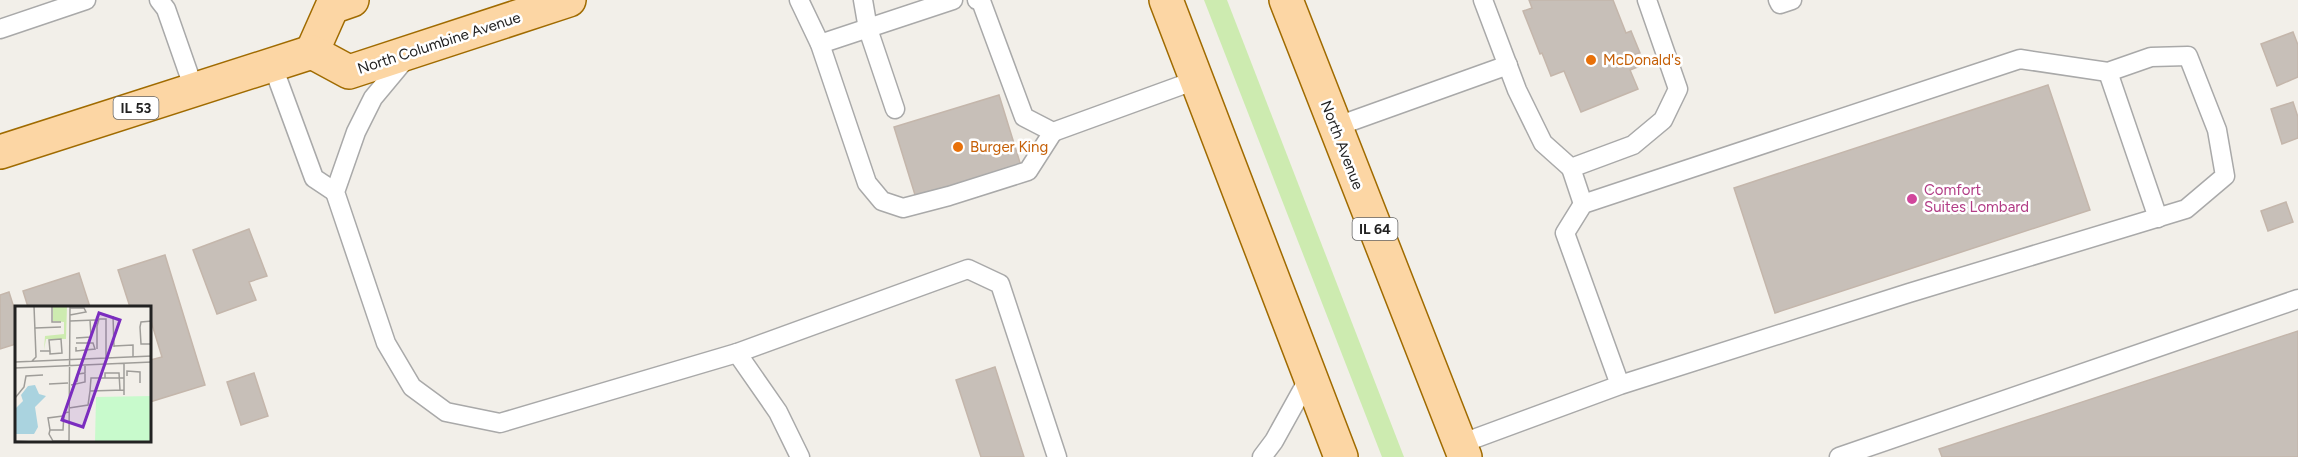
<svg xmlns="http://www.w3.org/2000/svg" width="2298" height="457" viewBox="0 0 2298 457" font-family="Figtree,sans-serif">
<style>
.grass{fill:#cdebb0}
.building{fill:#c7bfb8;stroke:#c4b6ab;stroke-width:1.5}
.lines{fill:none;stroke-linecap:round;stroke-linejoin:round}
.service-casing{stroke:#a9a9a9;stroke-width:21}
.primary-casing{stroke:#a06b00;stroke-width:36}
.service{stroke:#fff;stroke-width:18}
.primary{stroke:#fcd6a4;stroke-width:33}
.food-dot{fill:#e8710a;stroke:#fff;stroke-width:2}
.hotel-dot{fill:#d1479c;stroke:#fff;stroke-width:2}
.labels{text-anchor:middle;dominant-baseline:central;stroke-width:5;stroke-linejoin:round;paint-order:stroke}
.shield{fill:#fff;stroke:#646464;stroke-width:1.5}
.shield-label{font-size:14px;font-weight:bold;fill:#222}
.street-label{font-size:15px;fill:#222;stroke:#fff}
.food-label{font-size:15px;fill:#c56008;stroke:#fff;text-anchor:start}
.hotel-label{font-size:15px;fill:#b23c85;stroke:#fff;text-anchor:start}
.inset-road{fill:none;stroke:#9f9d99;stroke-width:1.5}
.view{fill:#7b2cbf;fill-opacity:0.15;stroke:#7b2cbf;stroke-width:3}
.inset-edge{fill:none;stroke:#222;stroke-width:3}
</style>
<rect width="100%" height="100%" fill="#f2efe9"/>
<path class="grass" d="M1204 0H1227L1404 457H1382Z"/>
<g class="building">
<path d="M1529 0H1613L1626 33 1631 31 1640 53 1635 54 1640 66 1630 70 1638 89 1581 112 1564 71 1551 76 1542 53 1540 54 1523 11 1532 8Z"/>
<path d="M2293 32 2298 45V77L2277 86 2261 44Z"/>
<path d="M2048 85 2090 210 1775 313 1734 188Z"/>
<path d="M999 95 1021 166 916 198 894 127Z"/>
<path d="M2293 102 2298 117V138L2282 144 2271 109Z"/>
<path d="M2286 202 2293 222 2268 231 2261 211Z"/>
<path d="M249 229 267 276 249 282 256 300 217 314 193 250Z"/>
<path d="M165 255 205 385 150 402V360L162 357 150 318V307H130L118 270Z"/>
<path d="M79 273 90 307H28L23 291Z"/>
<path d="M9 292 16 314V344L0 349V295Z"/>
<path d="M2298 331V457H1942L1939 449Z"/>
<path d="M995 367 1024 457H981L956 380Z"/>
<path d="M254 373 268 416 241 425 227 382Z"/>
</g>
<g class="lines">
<g class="service-casing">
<g id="service">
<path d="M159 0 166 9 194 89"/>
<path d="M799 0 820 44 867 183 882 201 903 208 949 196 1028 171 1053 132"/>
<path d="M863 0 868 29 895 109"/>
<path d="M977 0 981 1 1024 117 1053 132 1196 80"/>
<path d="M1483 0 1517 90 1543 143 1571 168 1633 145 1663 120 1678 89 1647 0"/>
<path d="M1778 0 1780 4 1792 0"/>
<path d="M0 29 86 0"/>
<path d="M820 44 953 0"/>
<path d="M408 56 373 98 356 132 335 192 386 343 412 387 446 412 500 423 737 353 778 412 800 457"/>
<path d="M272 64 314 178 335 192"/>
<path d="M2108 72 2158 218"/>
<path d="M1335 127 1508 65"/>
<path d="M1571 168 1583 204"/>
<path d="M737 353 968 269 1000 284 1057 457"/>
<path d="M1460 444 1620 385 1909 293 2186 209 2225 176 2217 130 2188 56 2151 57 2108 72 2020 59 1583 204 1565 233 1620 385"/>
<path d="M1262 457 1274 441 1310 376"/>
<path d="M1839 457 2298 299"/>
</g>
</g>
<g class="primary-casing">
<g id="primary">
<path d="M1166 0 1341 457"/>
<path d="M1286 0 1465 457"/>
<path d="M312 52 332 7 352 0"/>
<path d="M0 152 312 52 349 72 569 0"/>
</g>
</g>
<use href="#service" class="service"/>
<use href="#primary" class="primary"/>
</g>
<g class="food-dot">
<circle cx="1591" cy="60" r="6"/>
<circle cx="958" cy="147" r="6"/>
</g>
<circle class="hotel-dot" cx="1912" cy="199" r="6"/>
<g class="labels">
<g class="shield">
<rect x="113.5" y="97" width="45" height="22" rx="4.5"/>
<rect x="1352.5" y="218" width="45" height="22" rx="4.5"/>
</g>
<g class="shield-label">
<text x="136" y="108">IL 53</text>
<text x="1375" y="229">IL 64</text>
</g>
<g class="street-label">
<text transform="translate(439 43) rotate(-18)">North Columbine Avenue</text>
<text transform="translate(1342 145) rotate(69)">North Avenue</text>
</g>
<g class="food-label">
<text x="1603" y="60">McDonald's</text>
<text x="970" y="147">Burger King</text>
</g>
<g class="hotel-label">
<text x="1924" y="190">Comfort<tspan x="1924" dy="17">Suites Lombard</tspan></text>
</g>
</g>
<g transform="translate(15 306)">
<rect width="136" height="136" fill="#f2efe9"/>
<path d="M38 0H52L51 33H31L29 44 30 30 49 28V16L38 15Z" fill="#cdebb0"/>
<path d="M136 90V136H80L81 91Z" fill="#c8facc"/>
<path d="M20 79 24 88 31 90 20 101 23 121 19 128H0V103L8 95 6 89 13 80Z" fill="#aad3df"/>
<path class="inset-road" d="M37 0V16H46M55 9 71 6 69 2H55M98 10 99 41M55 15 80 14M137 15 126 16 125 21 126 38H137M20 22 46 21M61 32 76 31 75 14M61 37H78L80 43 61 45V41M99 40 118 39V51M82 43V20L84 13H91V52M25 45H35L34 34 46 33 47 47 35 48V45M17 55 21 51 19 0M0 56 137 50M109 58V89M0 62 137 56M112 70V65L125 66V77M90 72V67H104L105 84M62 76 63 68 70 67V59M34 78 53 77M56 79 70 76V67M75 85 76 72H109M0 92 9 81 11 70 28 69M54 102 73 99 75 85 109 84M35 124 33 112 48 110M0 135 18 136M54 135H38L34 128 35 124H48L49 107 54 106M54 136 55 0"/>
<path class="view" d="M84 7 105 14 68 121 47 114Z"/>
<rect width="136" height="136" class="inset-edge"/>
</g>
</svg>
